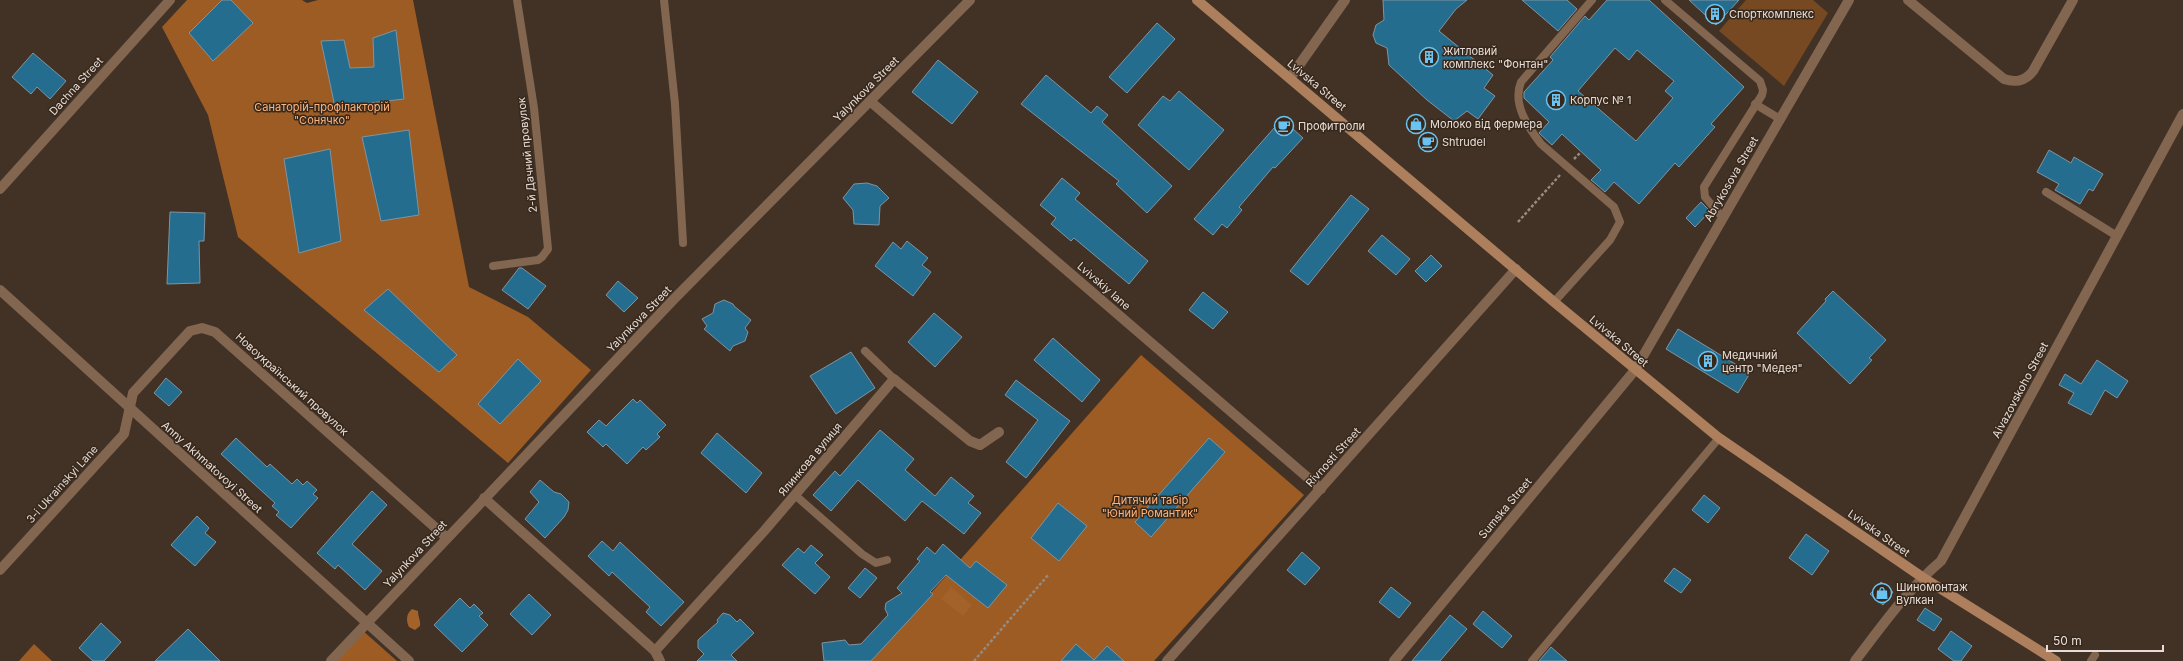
<svg xmlns="http://www.w3.org/2000/svg" width="2183" height="661" viewBox="0 0 2183 661" font-family="Inter,sans-serif">
<style>
.green{fill:#774922}
.forest{fill:#9d5c23}
.water{fill:#a3622a}
.building{fill:#246d8f;stroke:#7f94a0;fill-rule:evenodd}
.lines{fill:none;stroke-linecap:round;stroke-linejoin:round}
.path{stroke:#978a80;stroke-width:2.5;stroke-dasharray:3 2;stroke-linecap:butt}
.service{stroke:#836650;stroke-width:8}
.minor{stroke:#836650;stroke-width:10}
.secondary{stroke:#ad7f5d;stroke-width:10}
.labels{text-anchor:middle;dominant-baseline:central;stroke-width:3;stroke-linejoin:round;paint-order:stroke}
.poi-label{font-size:11px;fill:#e8ddd6;stroke:#37281c;text-anchor:start}
.street-label{font-size:11px;fill:#e8ddd6;stroke:#37281c}
.park-label{font-size:11px;fill:#feb47c;stroke:#37281c}
</style>
<rect width="100%" height="100%" fill="#423226"/>
<path class="green" d="M1746 0H1813L1828 13 1784 86 1719 31Z"/>
<g class="forest">
<path d="M187 0H302L307 3 318 0H413L469 287 528 317 591 370 508 463 238 237 208 115 162 27Z"/>
<path d="M1141 355 1304 495 1154 661H871Z"/>
<path d="M362 630 397 661H334Z"/>
<path d="M34 644 52 661H19Z"/>
</g>
<g class="water">
<path d="M951 587 972 605 963 616 941 599Z"/>
<path d="M412 609 418 611C418 617 421 621 420 626L415 630 409 627C406 621 406 614 412 609Z"/>
</g>
<g class="building">
<path d="M222 0H231L253 23 213 61 189 33Z"/>
<path d="M1383 0H1467L1456 9 1439 31 1493 75 1484 88 1495 96 1478 119 1467 111 1454 121 1427 100 1389 65 1387 48 1376 43 1373 35 1376 25 1384 20Z"/>
<path d="M1522 0H1567L1577 9 1558 31Z"/>
<path d="M1607 0H1649L1744 87 1711 124 1715 127 1679 167 1675 163 1639 204 1614 182 1605 192 1596 184 1591 180 1601 170 1562 134 1552 145 1539 133 1549 122 1524 98V92L1553 60 1550 57 1585 16 1589 20ZM1615 48 1629 60 1637 50 1674 81 1665 91 1673 98 1636 141 1578 91Z"/>
<path d="M1689 0H1739L1716 25Z"/>
<path d="M1157 23 1175 39 1127 93 1109 77Z"/>
<path d="M396 30 404 99 335 107 321 41 344 40 350 68 374 67 373 38Z"/>
<path d="M33 53 66 81 50 99 37 87 31 94 12 77Z"/>
<path d="M938 60 978 92 952 124 912 92Z"/>
<path d="M1046 75 1091 113 1097 106 1108 115 1102 122 1172 186 1147 213 1116 184 1119 181 1021 104Z"/>
<path d="M1179 91 1224 130 1189 170 1138 125 1163 96 1170 101Z"/>
<path d="M1282 119 1303 138 1275 168 1273 167 1239 207 1242 210 1227 228 1222 224 1213 235 1194 219Z"/>
<path d="M409 130 419 215 381 221 362 137Z"/>
<path d="M330 149 341 241 299 253 284 159Z"/>
<path d="M2049 150 2071 163 2074 157 2103 174 2093 191 2089 189 2080 204 2055 190 2059 184 2037 172Z"/>
<path d="M1062 178 1080 193 1075 199 1148 261 1129 284 1074 238 1071 241 1051 224 1056 218 1040 205Z"/>
<path d="M867 183 877 186 889 198 880 206 879 225 854 224 853 210 843 198 854 184Z"/>
<path d="M1351 195 1369 209 1308 285 1290 271Z"/>
<path d="M1701 202 1710 211 1695 227 1686 218Z"/>
<path d="M170 212 205 213 204 241H199L200 283 167 284Z"/>
<path d="M1382 235 1410 259 1396 275 1368 251Z"/>
<path d="M907 241 928 258 922 265 931 272 913 296 875 266 893 242 901 249Z"/>
<path d="M1431 255 1442 266 1426 282 1415 271Z"/>
<path d="M519 268H522L546 286 528 309 502 290Z"/>
<path d="M618 281 638 298 624 312 606 295Z"/>
<path d="M388 289 457 355 439 372 364 310Z"/>
<path d="M1833 291 1886 340 1869 358 1872 360 1850 384 1797 333 1826 301 1825 299Z"/>
<path d="M1203 292 1228 312 1213 329 1189 310Z"/>
<path d="M724 300 733 304 734 306 751 320 745 328 748 332 745 341 733 346 730 351 704 329 707 326 702 319 713 313 715 304Z"/>
<path d="M934 313 962 337 935 367 908 342Z"/>
<path d="M1678 329 1750 373 1738 393 1666 349Z"/>
<path d="M1053 338 1100 380 1082 402 1034 360Z"/>
<path d="M851 352 875 388 836 414 810 376Z"/>
<path d="M518 359 541 381 500 424 478 404Z"/>
<path d="M2097 360 2128 381 2117 398 2105 390 2091 415 2068 403 2074 393 2059 385 2065 374 2081 384Z"/>
<path d="M166 378 182 392 169 406 154 393Z"/>
<path d="M1016 380 1070 421 1026 478 1006 462 1038 420 1005 395Z"/>
<path d="M633 399 637 403 640 400 666 425 657 434 660 437 646 450 643 447 627 464 606 444 603 447 587 432 599 420 606 426Z"/>
<path d="M880 430 914 459 905 470 935 496 951 477 974 496 968 503 981 513 964 534 922 501 905 521 858 480 831 511 813 495 835 471 840 476Z"/>
<path d="M717 433 762 473 746 493 701 453Z"/>
<path d="M236 438 267 467 270 464 292 484 297 479 303 485 307 481 317 490 313 494 318 498 291 528 276 515 279 512 272 506 275 503 221 454Z"/>
<path d="M1209 438 1225 452 1151 537 1135 522Z"/>
<path d="M540 480 554 492 561 494 569 502 568 510 564 517 545 538 525 519 539 502 530 492Z"/>
<path d="M372 491 387 505 352 544 382 571 365 590 338 565 335 569 317 553Z"/>
<path d="M1704 495 1720 508 1708 523 1692 510Z"/>
<path d="M1058 503 1087 526 1059 561 1031 538Z"/>
<path d="M197 516 209 528 205 533 216 542 195 566 171 545Z"/>
<path d="M1806 534 1829 551 1812 575 1789 558Z"/>
<path d="M602 541 613 551 620 542 684 602 661 626 646 612 650 607 612 572 609 576 588 556Z"/>
<path d="M943 544 970 568 976 561 1007 585 988 608 946 575 930 592 933 594 871 661H824L822 643 845 640 849 645 861 644 888 615 885 609 886 603 902 593 897 588 920 561 917 559 927 547 935 554Z"/>
<path d="M811 545 823 555 815 563 830 577 815 594 782 565 798 548 804 553Z"/>
<path d="M1302 552 1320 568 1305 585 1287 570Z"/>
<path d="M865 568 877 578 860 598 848 588Z"/>
<path d="M1674 568 1691 580 1681 593 1664 581Z"/>
<path d="M1881 582 1893 592 1883 605 1870 594Z"/>
<path d="M1391 587 1411 603 1399 618 1379 602Z"/>
<path d="M529 594 551 615 532 635 510 614Z"/>
<path d="M460 598 470 608 474 604 483 613 479 616 488 625 462 652 434 625Z"/>
<path d="M1925 608 1942 619 1934 631 1917 620Z"/>
<path d="M1483 611 1512 636 1502 648 1473 624Z"/>
<path d="M723 613 730 615 737 622 740 619 754 633 731 655 737 661H697L704 654 698 648V640L718 622 717 620Z"/>
<path d="M1450 615 1467 629 1440 661H1412Z"/>
<path d="M101 623 121 642 104 661H93L79 648Z"/>
<path d="M188 629 220 661H155Z"/>
<path d="M1951 631 1972 646 1961 661H1954L1938 649Z"/>
<path d="M1076 644 1094 660 1107 646 1124 661H1061Z"/>
<path d="M1551 647 1567 661H1539Z"/>
</g>
<g class="lines">
<g class="path">
<path d="M1574 159 1581 152"/>
<path d="M1518 222 1560 175"/>
<path d="M974 661 1049 574"/>
</g>
<g class="service">
<path d="M664 0 675 104 683 243"/>
<path d="M1665 0 1760 81 1763 90 1762 95 1704 187 1705 197 1723 218"/>
<path d="M1755 104 1780 119"/>
<path d="M2046 192 2117 236"/>
<path d="M493 266 538 260 542 257 548 249 534 108 517 0"/>
<path d="M1554 302 1610 240 1620 222 1614 207 1541 144C1528 127 1512 104 1521 82L1592 0"/>
<path d="M865 351 894 379"/>
<path d="M795 495 862 554 876 563 887 560"/>
<path d="M1532 661 1719 438"/>
<path d="M2091 661 2095 655"/>
</g>
<g class="minor">
<path d="M1908 0 2004 79C2016 83 2025 81 2033 71L2073 0"/>
<path d="M1290 78 1345 0"/>
<path d="M871 102 1321 489"/>
<path d="M0 189 170 0"/>
<path d="M0 290 409 661"/>
<path d="M484 498 655 651 660 661"/>
<path d="M0 570 124 434 133 393 190 331 202 328 215 332 447 538"/>
<path d="M655 651 765 530 894 379 970 441 980 445 999 432"/>
<path d="M331 661 674 299 970 0"/>
<path d="M1167 661 1516 269"/>
<path d="M1394 661 1635 370 1849 0"/>
<path d="M1855 661C1882 626 1907 590 1941 561L2183 114"/>
</g>
<path class="secondary" d="M1197 0 1554 302 1719 438 1922 577 2056 661"/>
</g>
<defs>
<g id="building-ring" transform="scale(1)"><circle r="9.5" fill="#37281c" stroke="#6ac3f1" stroke-width="1.5"/><path d="M-4-6H4V6H1V3H-1V6H-4ZM-2.5-4.3h1.7v1.8h-1.7ZM.8-4.3h1.7v1.8H.8ZM-2.5-1h1.7V.8h-1.7ZM.8-1h1.7V.8H.8Z" fill="#6ac3f1"/></g>
<g id="shop-ring" transform="scale(1)"><circle r="9.5" fill="#37281c" stroke="#6ac3f1" stroke-width="1.5"/><path d="M-5-2.5h2.3a2.7 3.5 0 0 1 5.4 0H5L5.5 6h-11ZM-1.5-2.5h3a1.5 2.3 0 0 0-3 0Z" fill="#6ac3f1"/></g>
<g id="cafe-ring" transform="scale(1)"><circle r="9.5" fill="#37281c" stroke="#6ac3f1" stroke-width="1.5"/><path d="M-5.5-4.5H6V0H3Q3 3.5 0 3.5H-2.5Q-5.5 3.5-5.5 0ZM3-3.2v2h1.7v-2ZM-6 4.5H4V6H-6Z" fill="#6ac3f1"/></g>
</defs>
<g fill-rule="evenodd">
<use href="#building-ring" x="1715" y="14"/>
<use href="#building-ring" x="1429" y="57"/>
<use href="#building-ring" x="1556" y="100"/>
<use href="#shop-ring" x="1416" y="124"/>
<use href="#cafe-ring" x="1284" y="126"/>
<use href="#cafe-ring" x="1428" y="142"/>
<use href="#building-ring" x="1708" y="361"/>
<use href="#shop-ring" x="1882" y="593"/>
</g>
<g class="labels">
<g class="poi-label">
<text x="1729" y="14">Спорткомплекс</text>
<text x="1443" y="51">Житловий<tspan x="1443" dy="13">комплекс "Фонтан"</tspan></text>
<text x="1570" y="100">Корпус № 1</text>
<text x="1430" y="124">Молоко від фермера</text>
<text x="1298" y="126">Профитроли</text>
<text x="1442" y="142">Shtrudel</text>
<text x="1722" y="355">Медичний<tspan x="1722" dy="13">центр "Медея"</tspan></text>
<text x="1896" y="587">Шиномонтаж<tspan x="1896" dy="13">Вулкан</tspan></text>
</g>
<g class="street-label">
<text transform="translate(1317 85) rotate(40)">Lvivska Street</text>
<text transform="translate(76 86) rotate(-48)">Dachna Street</text>
<text transform="translate(866 89) rotate(-45)">Yalynkova Street</text>
<text transform="translate(527 155) rotate(-96)">2-й Дачний провулок</text>
<text transform="translate(1731 179) rotate(-60)">Abrykosova Street</text>
<text transform="translate(1104 286) rotate(41)">Lvivskiy lane</text>
<text transform="translate(639 319) rotate(-46)">Yalynkova Street</text>
<text transform="translate(1619 341) rotate(40)">Lvivska Street</text>
<text transform="translate(292 384) rotate(42)">Новоукраїнський провулок</text>
<text transform="translate(2020 390) rotate(-62)">Aivazovskoho Street</text>
<text transform="translate(1333 457) rotate(-48)">Rivnosti Street</text>
<text transform="translate(810 459) rotate(-50)">Ялинкова вулиця</text>
<text transform="translate(212 467) rotate(42)">Anny Akhmatovoyi Street</text>
<text transform="translate(62 484) rotate(-48)">3-i Ukrainskyi Lane</text>
<text transform="translate(1505 508) rotate(-50)">Sumska Street</text>
<text transform="translate(1879 533) rotate(35)">Lvivska Street</text>
<text transform="translate(415 554) rotate(-47)">Yalynkova Street</text>
</g>
<g class="park-label">
<text x="322" y="107">Санаторій-профілакторій<tspan x="322" dy="13">"Сонячко"</tspan></text>
<text x="1150" y="500">Дитячий табір<tspan x="1150" dy="13">"Юний Романтик"</tspan></text>
</g>
</g>
<path d="M2047 645v6h116v-6" fill="none" stroke="#e8ddd6" stroke-width="2"/>
<text x="2053" y="645" font-size="12" fill="#e8ddd6" stroke="#37281c" stroke-width="3" paint-order="stroke">50 m</text>
</svg>
